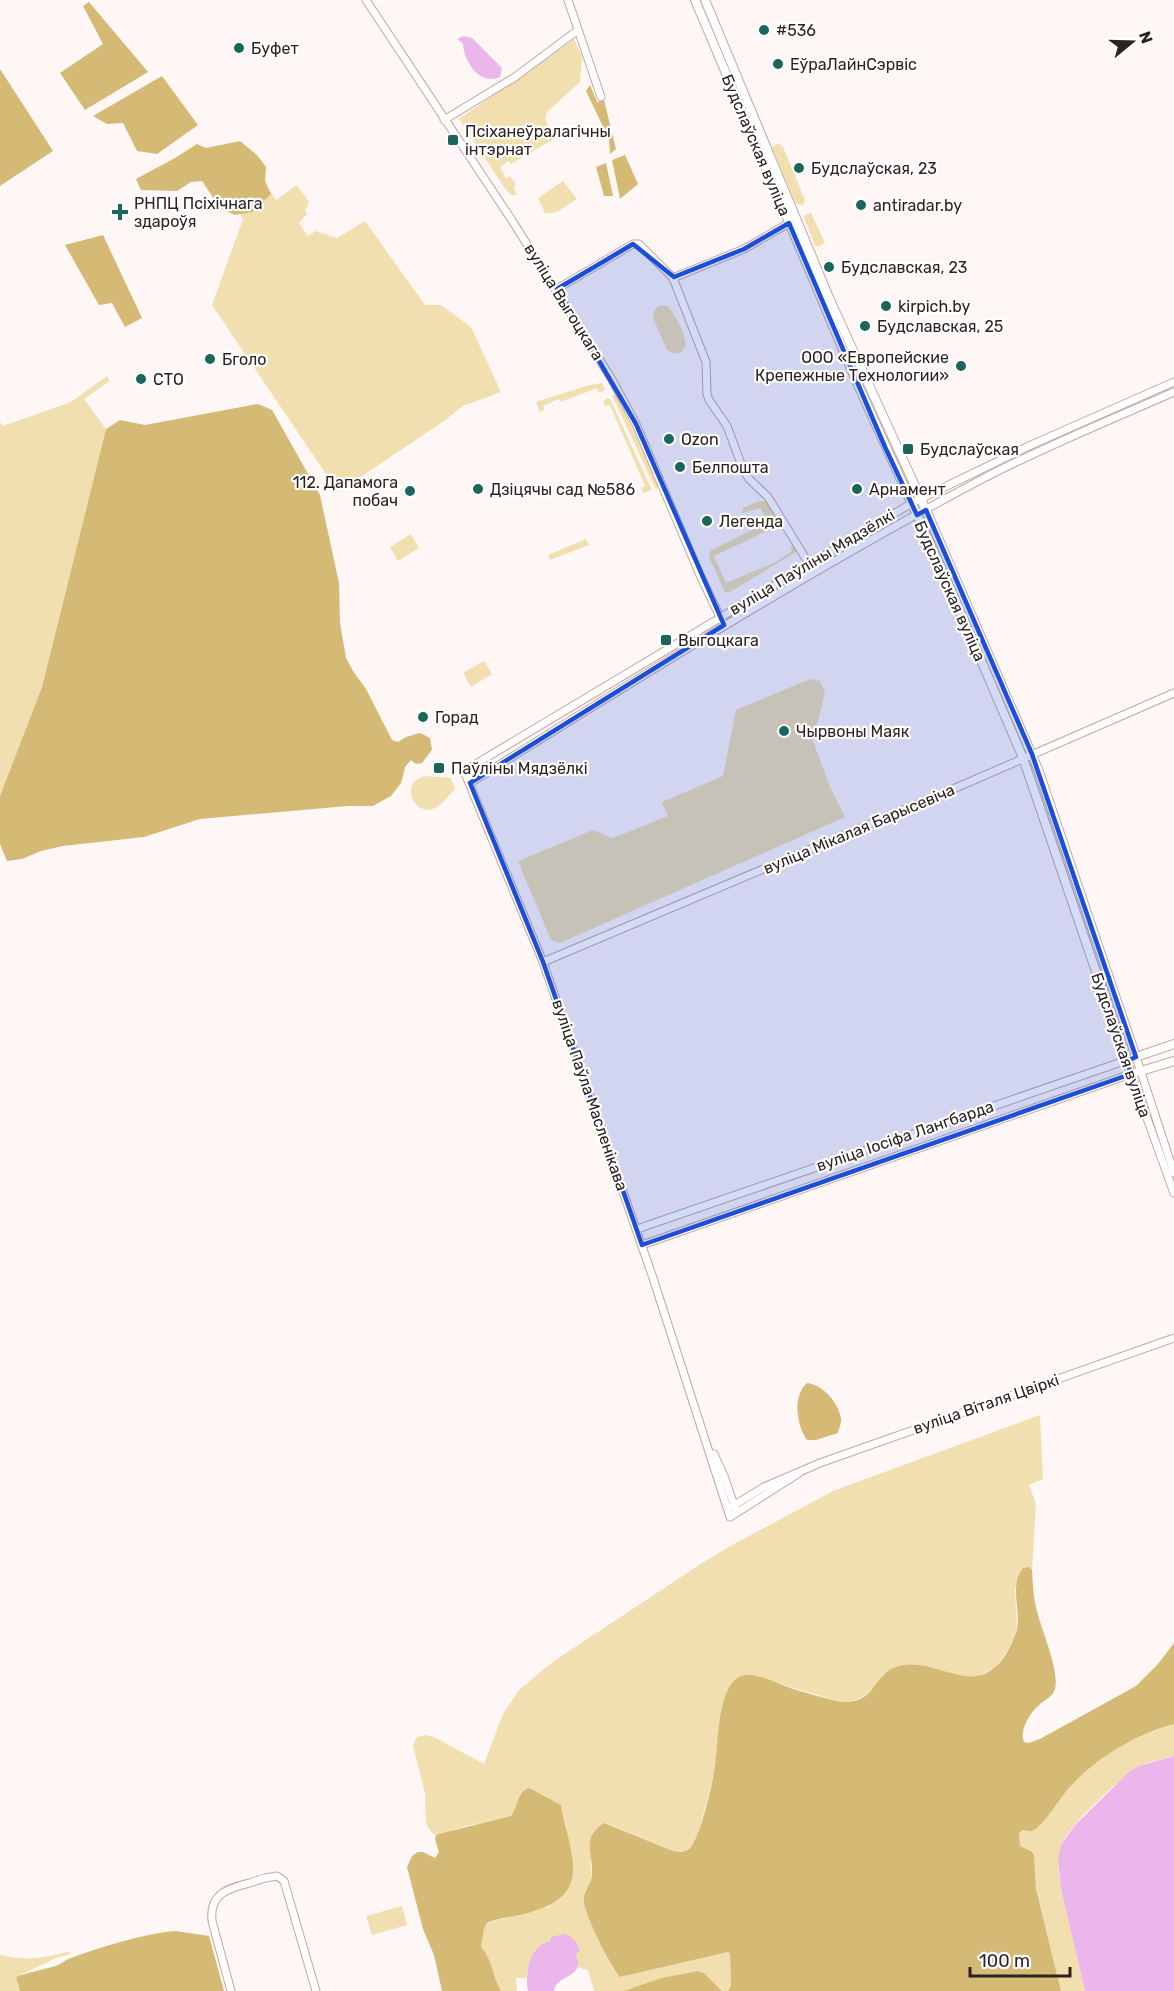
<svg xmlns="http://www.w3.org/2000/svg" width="1174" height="1991" viewBox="0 0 1174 1991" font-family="Rubik,sans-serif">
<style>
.green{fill:#f1dfaf}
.forest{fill:#d4ba74}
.water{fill:#eab6ec}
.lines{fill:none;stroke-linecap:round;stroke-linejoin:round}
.minor-casing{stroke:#c6a6a2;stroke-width:9}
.major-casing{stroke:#c6a6a2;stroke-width:10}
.minor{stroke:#fff;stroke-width:7}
.major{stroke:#fff;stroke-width:8}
.marked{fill:#1d4ed8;fill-opacity:0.2;stroke:#1d4ed8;stroke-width:4.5;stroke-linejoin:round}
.poi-dot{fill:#1b655b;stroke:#fff;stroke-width:2}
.labels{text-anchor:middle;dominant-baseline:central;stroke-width:4.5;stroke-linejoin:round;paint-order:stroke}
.poi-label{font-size:16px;fill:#2e2220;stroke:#fff;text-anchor:start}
.street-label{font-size:16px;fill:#2e2220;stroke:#fff}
</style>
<rect width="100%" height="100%" fill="#fef7f6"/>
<g class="green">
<path d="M574 39 582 56 580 82 547 112 545 118 554 139 511 164 508 161 500 167 506 179 510 176 515 183 514 188 517 195H511L504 187 459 119Z"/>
<path d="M778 143 783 147 805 200 803 205 796 204 772 147Z"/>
<path d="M563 181 577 199 557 212 545 214 538 198Z"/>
<path d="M264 182 276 200 297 185 309 202 305 210 307 214 299 223 308 236 316 231 337 238 365 221 425 305H441L471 327 501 392 463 406 444 421 338 492 212 305 243 219 236 205Z"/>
<path d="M811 213 825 243 818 247 815 245 804 218 805 215Z"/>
<path d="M666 305C673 310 687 336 685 345 684 349 683 350 680 353H673L667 350 653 318 654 311 658 306Z"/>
<path d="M107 376 110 381 84 399 106 429 42 687 0 796V422L3 426 71 402Z"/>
<path d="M602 383 605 390 599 393 597 388 561 402 559 399 543 406 545 410 540 412 536 402 586 386Z"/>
<path d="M616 394 659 485 656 490 612 395Z"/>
<path d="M607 398 610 399 652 490 643 493 641 488 645 486 610 405 605 406 603 402Z"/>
<path d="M759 501H765C774 512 778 514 773 528L714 556 726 583 776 562 792 551 790 547 794 546 798 551 728 593 725 592 709 557 711 550 766 523 761 508 742 513 743 508Z"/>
<path d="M411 534 419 548 398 561 390 547Z"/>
<path d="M586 539 589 545 550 560 548 555Z"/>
<path d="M484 661 492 674 471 687 463 673Z"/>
<path d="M810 679 820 681 825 693 813 741 830 787 845 817 560 943 551 940 518 861 593 830 613 838 668 816 662 802 723 776 736 710Z"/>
<path d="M424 776 451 778 455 789C448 796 442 805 433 809 420 814 407 798 412 785 414 780 420 778 424 776Z"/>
<path d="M1040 1415 1043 1479 1029 1485 1036 1504 1032 1570 1029 1567 1015 1588 1017 1629 1009 1648 995 1668 979 1676 964 1677 932 1668 883 1674C873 1691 862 1703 841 1702L754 1676 728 1689 719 1726 715 1769 698 1835 694 1844 685 1851H673L605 1823 590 1863 592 1873 590 1883 585 1891 584 1901 586 1912 613 1969 620 1977 728 1952 730 1954 731 1987 728 1991H722L704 1973 698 1971 661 1978 624 1991H594L588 1970 577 1967 578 1959 575 1954 580 1951C575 1935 566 1934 551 1937L550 1941C534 1945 528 1962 527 1978H516L517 1991H501C492 1977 493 1960 481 1947 482 1940 482 1929 487 1924 489 1921 540 1909 550 1906L567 1829 561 1805 546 1798 520 1795 516 1810 511 1816 462 1827 436 1835 432 1833 426 1824 425 1793 413 1746 417 1737 425 1735 434 1737 484 1764 503 1714 519 1690 554 1661 699 1565 732 1545 833 1491Z"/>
<path d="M1174 1724V1756C1164 1759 1152 1760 1142 1765 1127 1771 1072 1823 1065 1838 1060 1849 1058 1864 1059 1875L1085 1991H1061L1036 1889 1034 1855 1032 1852 1020 1847 1019 1833 1023 1830C1026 1830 1029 1832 1032 1831 1041 1829 1061 1797 1068 1789 1095 1757 1134 1736 1174 1724Z"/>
<path d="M402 1906 407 1925 372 1935 366 1916Z"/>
<path d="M67 1952 73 1953 56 1958 16 1977 20 1991H0V1955C30 1961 38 1959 67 1952Z"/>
</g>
<g class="forest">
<path d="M89 2 148 72 85 110 60 73 103 44 83 6Z"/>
<path d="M0 69 53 151 0 186Z"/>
<path d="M162 76 198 125 157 154 137 151 123 123 107 124 93 116Z"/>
<path d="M590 85 597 102 604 100 616 149 610 154 609 139 586 91Z"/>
<path d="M240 141 257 155 266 167 265 181 271 194 252 212 235 215 220 208 202 181 191 182 177 191 141 190 136 179 175 158 197 144 206 148Z"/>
<path d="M625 155 638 184 620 199 612 160Z"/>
<path d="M606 163 613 196H604L596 167Z"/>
<path d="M103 235 142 318 125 327 112 303 99 305 65 245Z"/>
<path d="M258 404 272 410 320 495 339 583 340 623 346 658 353 671 366 689 392 740 398 742 406 737 420 733 430 738 432 750 422 763 416 764 411 760 405 767 401 783 391 796 373 806H348L200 819 144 837 63 846 41 851 22 859 7 861 0 844V796L42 687 106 429 120 420 145 425Z"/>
<path d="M807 1383C823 1385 838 1402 841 1418 842 1422 839 1428 838 1433L816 1440H807C797 1426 792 1396 807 1383Z"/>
<path d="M1029 1567 1032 1570C1033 1582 1033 1596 1036 1607 1040 1627 1060 1670 1055 1689 1053 1697 1044 1700 1039 1705 1030 1713 1019 1730 1024 1742L1028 1743 1040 1739 1136 1686 1158 1664 1174 1643V1724C1136 1734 1094 1759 1068 1789 1061 1797 1041 1829 1032 1831 1029 1832 1026 1830 1023 1830L1019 1833 1020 1846 1032 1852 1034 1855 1036 1889 1061 1991H728L731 1986 730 1954 728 1952 620 1977C611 1967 584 1914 584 1901 583 1890 592 1884 592 1874 593 1853 581 1838 604 1823L673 1851C679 1852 685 1853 690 1848 700 1839 713 1782 715 1766 719 1745 716 1680 745 1675 758 1673 780 1685 793 1689 809 1694 825 1698 841 1702 877 1704 871 1676 896 1667 938 1653 978 1708 1010 1647 1012 1642 1015 1635 1017 1630 1021 1609 1009 1587 1023 1568Z"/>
<path d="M529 1788 561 1805C570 1856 595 1895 528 1913 514 1917 499 1917 487 1923L484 1929 481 1947C493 1960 492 1976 501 1991H442L434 1955 423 1929 407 1867 412 1856 418 1852H423L435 1858 439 1852 435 1839 436 1835 442 1833 511 1816C519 1806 516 1793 529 1788Z"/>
<path d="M176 1931 209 1936 224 1991H20L16 1977C28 1972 39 1971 52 1967 58 1966 63 1962 68 1959 98 1948 145 1933 176 1931Z"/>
<path d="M698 1971 704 1973 722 1991H624L661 1978Z"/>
</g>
<g class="water">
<path d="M463 36 472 38 502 68 500 77C480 86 464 62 463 44L457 39Z"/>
<path d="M1174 1756V1991H1085L1061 1888 1058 1859 1061 1845 1074 1826 1130 1771 1142 1765Z"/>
<path d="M564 1934C573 1936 578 1943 580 1951L575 1954C586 1971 568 1975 559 1982 556 1984 555 1987 554 1991H528C525 1973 529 1946 550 1941L551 1937Z"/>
</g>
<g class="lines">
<g class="minor-casing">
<g id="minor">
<path d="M366 0 513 222 611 378 636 424 700 575 722 621"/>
<path d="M568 0 601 97"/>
<path d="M444 120 515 77 578 30"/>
<path d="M673 278 744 249 789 223"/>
<path d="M557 289 633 244H639L673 278 706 362 707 394 709 400 727 426 743 469 749 479 768 497 809 564"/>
<path d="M470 783C639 678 808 571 984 478 1046 446 1110 420 1174 392"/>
<path d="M543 962 967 783 1174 693"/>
<path d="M637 1229 1136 1057 1174 1173"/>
<path d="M642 1245 1131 1074 1174 1193"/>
<path d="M714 1454 724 1476 735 1508"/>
<path d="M799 1473 730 1517 653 1278 543 962 464 771 912 503 1031 445 1174 382"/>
<path d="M728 1509 764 1487 820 1463 1174 1338"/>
<path d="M231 1991 212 1921C209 1892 230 1888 253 1882 260 1879 268 1877 277 1876L284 1881 316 1991"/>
</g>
</g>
<g class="major-casing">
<g id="major">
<path d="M695 0 858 385 947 581 1023 758 1131 1074 1174 1061"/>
<path d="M705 0 830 300 926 510 1038 769 1136 1057 1174 1044"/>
</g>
</g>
<use href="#minor" class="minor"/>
<use href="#major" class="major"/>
</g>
<path class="marked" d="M789 223 885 447 917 515 926 510 1032 754 1136 1057 1127 1061 1131 1074 642 1245 543 962 470 783 724 625 636 424 557 289 633 244 674 277 744 249Z"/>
<g class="poi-dot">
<circle cx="764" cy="30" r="6"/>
<circle cx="239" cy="48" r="6"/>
<circle cx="778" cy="64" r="6"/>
<rect x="447" y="134" width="12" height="12" rx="3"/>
<circle cx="799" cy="168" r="6"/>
<circle cx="861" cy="205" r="6"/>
<path d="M117 203h6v6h6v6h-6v6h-6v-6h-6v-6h6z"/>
<circle cx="829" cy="267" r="6"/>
<circle cx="886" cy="306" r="6"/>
<circle cx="865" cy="326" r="6"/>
<circle cx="210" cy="359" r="6"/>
<circle cx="961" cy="366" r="6"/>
<circle cx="141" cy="379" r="6"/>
<circle cx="669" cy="439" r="6"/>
<rect x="902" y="443" width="12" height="12" rx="3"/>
<circle cx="680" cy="467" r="6"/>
<circle cx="478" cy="489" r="6"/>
<circle cx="857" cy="489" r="6"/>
<circle cx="410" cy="491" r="6"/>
<circle cx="707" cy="521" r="6"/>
<rect x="660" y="634" width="12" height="12" rx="3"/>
<circle cx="423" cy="717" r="6"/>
<circle cx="784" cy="731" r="6"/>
<rect x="433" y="762" width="12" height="12" rx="3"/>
</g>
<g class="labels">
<g class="poi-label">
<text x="776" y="30">#536</text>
<text x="251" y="48">Буфет</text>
<text x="790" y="64">ЕўраЛайнСэрвіс</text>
<text x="465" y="131">Псіханеўралагічны<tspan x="465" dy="18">інтэрнат</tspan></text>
<text x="811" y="168">Будслаўская, 23</text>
<text x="134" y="203">РНПЦ Псіхічнага<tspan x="134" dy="18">здароўя</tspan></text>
<text x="873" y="205">antiradar.by</text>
<text x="841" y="267">Будславская, 23</text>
<text x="898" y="306">kirpich.by</text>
<text x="877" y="326">Будславская, 25</text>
<text x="949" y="357" text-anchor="end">ООО «Европейские<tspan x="949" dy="18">Крепежные Технологии»</tspan></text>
<text x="222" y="359">Бголо</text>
<text x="153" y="379">СТО</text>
<text x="681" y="439">Ozon</text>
<text x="920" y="449">Будслаўская</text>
<text x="692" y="467">Белпошта</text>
<text x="398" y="482" text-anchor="end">112. Дапамога<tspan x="398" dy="18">побач</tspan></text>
<text x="490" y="489">Дзіцячы сад №586</text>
<text x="869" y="489">Арнамент</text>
<text x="719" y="521">Легенда</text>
<text x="678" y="640">Выгоцкага</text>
<text x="435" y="717">Горад</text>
<text x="796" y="731">Чырвоны Маяк</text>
<text x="451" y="768">Паўліны Мядзёлкі</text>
</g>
<g class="street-label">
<text transform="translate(756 145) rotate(67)">Будслаўская вуліца</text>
<text transform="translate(564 302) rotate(58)">вуліца Выгоцкага</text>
<text transform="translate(812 562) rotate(-31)">вуліца Паўліны Мядзёлкі</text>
<text transform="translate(950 591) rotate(66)">Будслаўская вуліца</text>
<text transform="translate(859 829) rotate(-23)">вуліца Мікалая Барысевіча</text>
<text transform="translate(1121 1045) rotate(71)">Будслаўская вуліца</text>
<text transform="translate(590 1095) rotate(71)">вуліца Паўла Масленікава</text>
<text transform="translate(905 1136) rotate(-19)">вуліца Іосіфа Лангбарда</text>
<text transform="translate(986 1404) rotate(-19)">вуліца Віталя Цвіркі</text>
</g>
</g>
<g transform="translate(1132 42) rotate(71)" stroke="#ffffff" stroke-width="4.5" paint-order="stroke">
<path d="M0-4.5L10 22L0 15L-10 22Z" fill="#2e2220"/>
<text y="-9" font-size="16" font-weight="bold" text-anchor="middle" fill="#2e2220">N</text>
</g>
<path d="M970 1967v9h100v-9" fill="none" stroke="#2e2220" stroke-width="3"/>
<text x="979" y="1967" font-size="18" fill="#2e2220" stroke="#ffffff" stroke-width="4.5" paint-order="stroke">100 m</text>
</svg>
